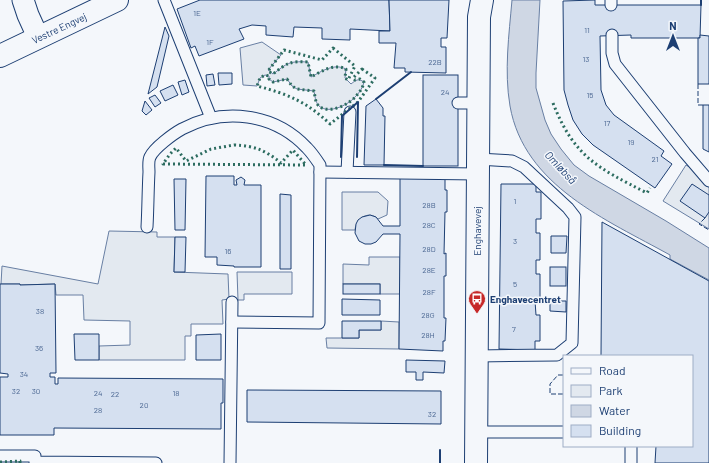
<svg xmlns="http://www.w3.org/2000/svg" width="709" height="463" viewBox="0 0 709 463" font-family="Barlow,sans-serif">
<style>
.green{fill:#e3e9f0;stroke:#687fa3}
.water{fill:#cfd7e4;stroke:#687fa3}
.building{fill:#d5e0f0;stroke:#1d3f73}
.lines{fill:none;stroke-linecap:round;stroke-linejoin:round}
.lane-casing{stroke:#1d3f73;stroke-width:13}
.street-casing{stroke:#1d3f73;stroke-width:23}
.secondary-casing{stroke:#1d3f73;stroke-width:24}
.lane{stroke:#f4f7fb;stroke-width:11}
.street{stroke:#f4f7fb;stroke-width:21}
.secondary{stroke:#f4f7fb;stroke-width:22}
.hedge{stroke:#2c6c60;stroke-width:3;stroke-dasharray:2 3;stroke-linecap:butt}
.fence{stroke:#1d3f73;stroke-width:1;stroke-dasharray:5 2;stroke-linecap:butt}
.wall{stroke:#1d3f73;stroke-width:2}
.labels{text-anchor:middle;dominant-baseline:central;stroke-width:3;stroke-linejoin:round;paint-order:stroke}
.number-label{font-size:8px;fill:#4b6792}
.street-label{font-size:10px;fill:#1d3f73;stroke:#f4f7fb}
.poi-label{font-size:10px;font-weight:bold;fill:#1d3f73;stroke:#f4f7fb;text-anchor:start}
.water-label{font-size:11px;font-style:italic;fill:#1d3f73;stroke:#f4f7fb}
</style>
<rect width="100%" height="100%" fill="#f4f7fb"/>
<g class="green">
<path d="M262 42 281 55 268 70 273 74C288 63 288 61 308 62L311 77C322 71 334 63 346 69L345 78 351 84C356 80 358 78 364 82 363 87 360 92 356 96 350 104 329 115 319 106 315 102 315 95 314 91L297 89 292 86 287 79 273 82 269 79V76L265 75 260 78 257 86 243 85 240 48Z"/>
<path d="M686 165 709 179V229L663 201Z"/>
<path d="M342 192H378L388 201 387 215 378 219C369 210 356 218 355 230H342Z"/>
<path d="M109 231 157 232V237H175L174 272 228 274 229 299 222 300 223 324H191V336H185V360H99V346L130 345V321L84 320 83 295H56L55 284 20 285V284H1L2 266 98 284Z"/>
<path d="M369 257H400V294H380V284H343V264L369 265Z"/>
<path d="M237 272H292V294H244V300H238Z"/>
<path d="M381 321 399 322V349L327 348 326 338H359V330H381Z"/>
</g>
<path class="water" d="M512 0H540L536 73V88L545 120 551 134 561 149 574 165 589 176 666 221 709 248V280L670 259V255C607 220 524 186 510 106 504 71 509 35 512 0Z"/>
<g class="building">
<path d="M200 0H389L390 31 350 29V40L322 39V28L294 27 293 37 266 35V26L252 25 239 29 244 39 199 56 195 46 191 48 177 9Z"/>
<path d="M389 0H449L447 38H441V47H446V73L405 72V68H394L396 43H379V31H390Z"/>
<path d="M595 0V5H701L700 38H631V35L600 36 601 90 606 105 614 115 664 151 661 156 672 164 655 188 593 145 582 134 573 120 568 105 564 90 563 1Z"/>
<path d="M165 27 169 36 157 87 148 94Z"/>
<path d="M700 35 709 36V84H698V38H700Z"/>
<path d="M218 73H232V84L219 85Z"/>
<path d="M213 74 215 85 207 86 206 75Z"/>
<rect x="423" y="75" width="35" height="91"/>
<path d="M185 80 189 92 182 95 178 82Z"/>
<path d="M173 85 178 95 165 101 160 91Z"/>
<path d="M155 95 161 103 155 107 149 98Z"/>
<path d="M376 99 383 108V116H385L384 165H364L366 106Z"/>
<path d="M145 101 152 110 146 115 142 111Z"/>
<path d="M703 105H709V152L703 149Z"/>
<path d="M206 176H234V185H237L236 180 241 177 245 180 244 185H261V267H234V266L217 265V257H205Z"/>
<path d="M400 178 445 179V190H447V212H445L444 254 446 253V276H444V318H446L445 341H443V351L399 349 400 234H383L376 242 371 244H365L359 241 355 233 356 224 358 220 362 217 370 215 376 217 383 226H400Z"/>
<path d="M174 179H186L185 230H175Z"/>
<path d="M501 184H536V192H541V219H536V233H540V260H536V274H540V301H535L536 315H540V341H535V350L499 349Z"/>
<path d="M692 184 709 195V212L705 218 680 201Z"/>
<path d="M280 194 291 195V269H280Z"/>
<path d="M602 222 709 281V463H655L656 446H692V356H601Z"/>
<path d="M551 236H567L566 253H551Z"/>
<path d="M175 237H186L185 272H174Z"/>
<rect x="550" y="267" width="16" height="19"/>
<path d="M0 284H20V285L55 284 56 373H50V377H55V384H58V378L223 379V403H221V429L54 428V435H0V377H8V374L0 373Z"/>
<rect x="343" y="284" width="37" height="10"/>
<path d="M342 299 380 300V315H342Z"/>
<path d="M550 301H566V312L550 311Z"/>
<path d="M342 321H381V330H359V338H342Z"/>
<path d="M74 334H99V360H75Z"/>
<path d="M221 334V360H196V335Z"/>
<path d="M406 360 445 361 444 373 423 372V380H416V372H406Z"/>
<path d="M247 390 441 391V424L247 422Z"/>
</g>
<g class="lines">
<g class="lane-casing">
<g id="lane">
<path d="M164 0 211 118"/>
<path d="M611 0V5"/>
<path d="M612 35V53L615 64 685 153 709 181"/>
<path d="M458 103H479"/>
<path d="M320 172 478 174"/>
<path d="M347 172 350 112"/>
<path d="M147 227C148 209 148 190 149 172 149 168 148 161 150 157 154 148 173 134 182 129 224 107 274 113 307 148 312 153 316 159 320 165L319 323 232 322"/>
<path d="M477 356 557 355 572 343 575 217 568 208 524 167 512 161 478 159"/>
<path d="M476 432H564"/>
<path d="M631 446V463"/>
<path d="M0 456H35V462L156 463"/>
<path d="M230 463 232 302"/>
</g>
</g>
<g class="street-casing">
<path id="street" d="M23 0 28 15 38 37"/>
</g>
<g class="secondary-casing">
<g id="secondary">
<path d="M0 56 117 0"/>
<path d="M476 463 479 17 482 0"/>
</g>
</g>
<use href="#lane" class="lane"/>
<use href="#street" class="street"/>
<use href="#secondary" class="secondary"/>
<g class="hedge">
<path d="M333 48 355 66 348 80 345 78 346 69C334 63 322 71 311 77L308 62C290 61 287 63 273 74L268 71 284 50 322 60Z"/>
<path d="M362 69 375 78 358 102 330 124C307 102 288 94 257 86L260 78 265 75 269 76V79L273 82 287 79 292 86 297 89 314 91C315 95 315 103 319 106 329 115 350 104 356 96 360 92 363 87 364 82L360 79 355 80 353 78Z"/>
<path d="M553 103C574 157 598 168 647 193L650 188"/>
<path d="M234 145C255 146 265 150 281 163L293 150 306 165 163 164 170 154 176 148 186 161 211 149Z"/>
<path d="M0 462 20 461V463"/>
</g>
<g class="fence">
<path d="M698 84V105H703"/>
<path d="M705 218 699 224 709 230"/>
<path d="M563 394H550V384L558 375H564"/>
</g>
<g class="wall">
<path d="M701 0V5"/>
<path d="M376 99 411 72"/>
<path d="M341 157 342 116 358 102 357 157"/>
<path d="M384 165 423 166"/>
<path d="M440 450V463"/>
</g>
</g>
<defs>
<g id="bus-pin" transform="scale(0.9)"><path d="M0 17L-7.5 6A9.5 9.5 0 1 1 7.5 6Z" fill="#c62828" stroke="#f4f7fb"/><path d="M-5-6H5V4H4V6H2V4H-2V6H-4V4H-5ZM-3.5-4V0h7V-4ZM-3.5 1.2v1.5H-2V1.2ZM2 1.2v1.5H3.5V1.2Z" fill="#fff"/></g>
</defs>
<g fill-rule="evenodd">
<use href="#bus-pin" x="477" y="299"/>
</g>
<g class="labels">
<g class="number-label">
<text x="197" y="13">1E</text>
<text x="587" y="30">11</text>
<text x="210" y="42">1F</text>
<text x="586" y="59">13</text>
<text x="435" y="62">22B</text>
<text x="445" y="92">24</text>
<text x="590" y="95">15</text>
<text x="607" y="123">17</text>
<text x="631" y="142">19</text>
<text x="655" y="159">21</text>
<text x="515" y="201">1</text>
<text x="429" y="205">28B</text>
<text x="429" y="225">28C</text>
<text x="515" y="241">3</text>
<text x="429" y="249">28D</text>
<text x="228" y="251">16</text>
<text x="429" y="270">28E</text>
<text x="515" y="284">5</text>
<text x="429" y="292">28F</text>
<text x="40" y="311">38</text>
<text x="428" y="315">28G</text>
<text x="514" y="329">7</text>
<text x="428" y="335">28H</text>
<text x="39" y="348">36</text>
<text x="24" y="374">34</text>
<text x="16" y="391">32</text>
<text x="36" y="391">30</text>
<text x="98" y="393">24</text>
<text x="176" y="393">18</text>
<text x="115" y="394">22</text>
<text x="144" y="405">20</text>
<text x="98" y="410">28</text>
<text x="432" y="414">32</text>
</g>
<g class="street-label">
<text transform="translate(59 28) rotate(-25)">Vestre Engvej</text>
<text transform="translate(477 231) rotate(-90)">Enghavevej</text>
</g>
<g class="poi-label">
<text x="490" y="299">Enghavecentret</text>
</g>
<g class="water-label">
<text transform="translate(561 167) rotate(47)">Omløbså</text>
</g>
</g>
<rect x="563" y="355" width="130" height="92" fill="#f4f7fb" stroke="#9eadc5"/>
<rect x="571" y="368" width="20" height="6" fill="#f4f7fb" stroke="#9eadc5"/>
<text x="599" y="375" font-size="12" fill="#1d3f73">Road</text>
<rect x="571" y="385" width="20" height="12" fill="#e3e9f0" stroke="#9eadc5"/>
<text x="599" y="395" font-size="12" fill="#1d3f73">Park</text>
<rect x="571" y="405" width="20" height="12" fill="#cfd7e4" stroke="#9eadc5"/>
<text x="599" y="415" font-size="12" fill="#1d3f73">Water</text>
<rect x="571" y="425" width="20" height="12" fill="#d5e0f0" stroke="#9eadc5"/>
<text x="599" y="435" font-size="12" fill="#1d3f73">Building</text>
<g transform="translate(673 36)" stroke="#f4f7fb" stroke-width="3" paint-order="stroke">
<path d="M0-3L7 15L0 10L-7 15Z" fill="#1d3f73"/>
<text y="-6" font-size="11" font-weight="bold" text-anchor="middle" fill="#1d3f73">N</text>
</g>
</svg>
